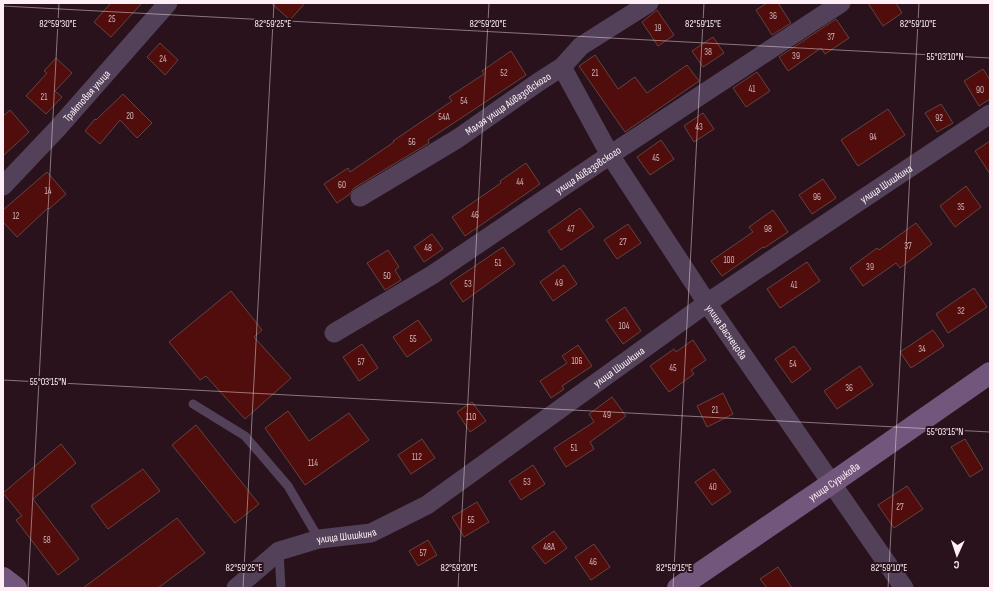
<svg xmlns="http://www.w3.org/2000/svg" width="993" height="591" viewBox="0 0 993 591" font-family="'Sofia Sans Condensed',sans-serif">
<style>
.building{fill:#510d0c;stroke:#624441}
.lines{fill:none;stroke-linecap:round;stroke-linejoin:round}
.lane{stroke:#534159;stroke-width:9}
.street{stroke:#534159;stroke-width:19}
.secondary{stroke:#73567c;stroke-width:22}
.ticks{fill:none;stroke:#fdeff5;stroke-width:1;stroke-opacity:0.45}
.labels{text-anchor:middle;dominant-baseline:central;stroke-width:4;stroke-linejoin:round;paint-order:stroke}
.number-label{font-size:9px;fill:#d2b6bb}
.street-label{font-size:11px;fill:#fdeff5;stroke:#2a121d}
.ticks-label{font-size:10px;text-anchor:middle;fill:#fdeff5;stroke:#2a121d;stroke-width:4;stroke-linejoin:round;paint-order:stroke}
</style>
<rect width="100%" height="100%" fill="#2a121d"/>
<g class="building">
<path d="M111 3H142L111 37 94 22Z"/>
<path d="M271 3H305L290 20Z"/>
<path d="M767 3H778L791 23 772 35 756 10Z"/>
<path d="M868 3H896L902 13 883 26Z"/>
<path d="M657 10 674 35 658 46 642 22Z"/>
<path d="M836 19 849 38 825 54 821 48 788 71 779 57Z"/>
<path d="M713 37 724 53 703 67 692 51Z"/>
<path d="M160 43 178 60 165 75 147 57Z"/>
<path d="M511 51 526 75 428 140 429 143 354 188 350 194 337 203 324 184 348 168 350 172 394 142 393 141 452 101 449 97 484 74 482 71Z"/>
<path d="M595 55 618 89 635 77 647 93 687 65 699 81 625 132 579 66Z"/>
<path d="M56 58 72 73 55 91 62 97 46 114 26 96 47 73 44 71Z"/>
<path d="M983 69 990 80V99L979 106 964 81Z"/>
<path d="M757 72 770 91 746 107 733 88Z"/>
<path d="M123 94 152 123 137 138 120 120 100 144 85 131 95 119 96 120Z"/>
<path d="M941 104 953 123 937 132 925 113Z"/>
<path d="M888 109 905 135 858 166 841 140Z"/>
<path d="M10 110 29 132 3 156V116Z"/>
<path d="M703 113 714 129 694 142 684 126Z"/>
<path d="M661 140 674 159 650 175 637 157Z"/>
<path d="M990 141V174L975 151Z"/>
<path d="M526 163 540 184 465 236 452 217 501 183 500 181Z"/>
<path d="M47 172 66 194 49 209 48 208 17 237 3 222V210Z"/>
<path d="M823 179 836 198 812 214 799 195Z"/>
<path d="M966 186 981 207 955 227 940 206Z"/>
<path d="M580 208 594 227 561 250 548 231Z"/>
<path d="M773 210 788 232 764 248 763 247 722 276 711 261 753 232 749 227Z"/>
<path d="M916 223 932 244 900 268 896 263 863 286 850 268 877 248 879 250Z"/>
<path d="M628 224 641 243 617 259 604 240Z"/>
<path d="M432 234 443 249 424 262 414 247Z"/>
<path d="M503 247 515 264 463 302 450 283Z"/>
<path d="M388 250 399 267 395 270 401 280 385 290 367 263Z"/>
<path d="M807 262 820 281 780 308 767 289Z"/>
<path d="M564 265 577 284 553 301 540 282Z"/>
<path d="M974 288 987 307 948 333 936 314Z"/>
<path d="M231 291 262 330 254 337 291 378 245 419 206 376 200 380 169 342Z"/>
<path d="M625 307 641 331 623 344 606 320Z"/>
<path d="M418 320 432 340 407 357 393 337Z"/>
<path d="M933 330 944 346 911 368 900 352Z"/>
<path d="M693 340 706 360 691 370 694 374 669 392 650 366 674 349 676 352Z"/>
<path d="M362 344 378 368 359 381 343 357Z"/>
<path d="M578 345 592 366 562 386 564 389 551 398 540 381 567 363 562 356Z"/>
<path d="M794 346 811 369 792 383 775 359Z"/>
<path d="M860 366 873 385 837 409 824 391Z"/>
<path d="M723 393 733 414 707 427 697 406Z"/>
<path d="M612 397 626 416 590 442 594 449 566 467 554 448 594 422 589 414Z"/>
<path d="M472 402 486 421 470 432 457 412Z"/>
<path d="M288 411 309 441 349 413 369 440 305 485 265 428Z"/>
<path d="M196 425 259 504 235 523 172 445Z"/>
<path d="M422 439 435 458 411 474 398 455Z"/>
<path d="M965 439 983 469 970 477 951 447Z"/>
<path d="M61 444 76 463 33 499 79 559 58 575 16 520 22 516 3 493Z"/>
<path d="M533 465 545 484 521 500 509 481Z"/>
<path d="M143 469 160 491 108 529 91 506Z"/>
<path d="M714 469 731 492 712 505 695 482Z"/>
<path d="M907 486 923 509 894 528 878 505Z"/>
<path d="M477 502 489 522 464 537 452 517Z"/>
<path d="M177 518 205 553 158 588H83Z"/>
<path d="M554 531 567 548 545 564 532 547Z"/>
<path d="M428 540 437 555 418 566 409 551Z"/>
<path d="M594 544 610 567 591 580 575 557Z"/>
<path d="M778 567 792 588H767L760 579Z"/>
</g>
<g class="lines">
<g class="lane">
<path d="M193 404 245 436 288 486 319 539"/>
<path d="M279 551 281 588"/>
</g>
<g class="street">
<path id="s1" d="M562 67 610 155 707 303 904 588"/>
<path id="s2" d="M3 186 57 129 168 3"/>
<path id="s3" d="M360 197 457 139 540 81 562 67 581 46 649 3"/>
<path id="s4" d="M334 333 432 275 610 155 841 3"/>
<path id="s5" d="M236 588 279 551 319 539 371 533 427 505 707 303 990 114"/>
</g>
<g class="secondary">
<path d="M3 578 16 588"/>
<path id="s6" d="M678 588 832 483 990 373"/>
</g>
</g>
<path class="ticks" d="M3 6 990 58M3 380 990 432M28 588 59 3M243 588 274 3M458 588 489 3M673 588 704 3M888 588 919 3"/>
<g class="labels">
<g class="number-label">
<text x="773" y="16">36</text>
<text x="112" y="19">25</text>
<text x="658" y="28">19</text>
<text x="831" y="37">37</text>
<text x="708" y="52">38</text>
<text x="796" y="56">39</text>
<text x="163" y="59">24</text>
<text x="504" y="73">52</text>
<text x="595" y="73">21</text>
<text x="752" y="89">41</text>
<text x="980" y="90">90</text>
<text x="44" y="97">21</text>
<text x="464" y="101">54</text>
<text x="130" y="116">20</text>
<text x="444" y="117">54А</text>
<text x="939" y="118">92</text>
<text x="699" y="127">43</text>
<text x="873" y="137">94</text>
<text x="412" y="142">56</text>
<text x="656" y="158">45</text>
<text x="520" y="182">44</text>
<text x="342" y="185">60</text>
<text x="48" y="191">14</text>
<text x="817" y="197">96</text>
<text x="961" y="207">35</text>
<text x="475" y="215">46</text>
<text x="16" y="216">12</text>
<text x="571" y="229">47</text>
<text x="768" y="229">98</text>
<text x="623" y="242">27</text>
<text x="908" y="246">37</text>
<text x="428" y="248">48</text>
<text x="729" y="260">100</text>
<text x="498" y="263">51</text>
<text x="870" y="267">39</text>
<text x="387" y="276">50</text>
<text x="559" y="283">49</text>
<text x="468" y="284">53</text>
<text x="794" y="285">41</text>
<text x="961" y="311">32</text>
<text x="624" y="326">104</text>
<text x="413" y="339">55</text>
<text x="922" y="349">34</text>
<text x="577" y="361">106</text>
<text x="361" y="362">57</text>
<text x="793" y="364">54</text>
<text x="673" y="368">45</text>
<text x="849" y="388">36</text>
<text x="715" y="410">21</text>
<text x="607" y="415">49</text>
<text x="471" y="417">110</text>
<text x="574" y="448">51</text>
<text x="417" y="457">112</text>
<text x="313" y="463">114</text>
<text x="527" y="482">53</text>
<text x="713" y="487">40</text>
<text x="900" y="507">27</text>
<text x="471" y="520">55</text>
<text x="47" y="540">58</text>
<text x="549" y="547">48А</text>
<text x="423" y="553">57</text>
<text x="593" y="562">46</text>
</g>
<g class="street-label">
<text stroke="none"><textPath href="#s2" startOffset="123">Трактовая улица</textPath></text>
<text stroke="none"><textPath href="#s3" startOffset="175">Малая улица Айвазовского</textPath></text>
<text stroke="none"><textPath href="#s4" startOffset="302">улица Айвазовского</textPath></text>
<text stroke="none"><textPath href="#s5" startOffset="774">улица Шишкина</textPath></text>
<text stroke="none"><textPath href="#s1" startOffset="312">улица Васнецова</textPath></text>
<text stroke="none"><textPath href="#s5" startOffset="450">улица Шишкина</textPath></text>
<text stroke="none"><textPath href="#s6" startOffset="189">улица Сурикова</textPath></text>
<text stroke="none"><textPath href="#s5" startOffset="126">улица Шишкина</textPath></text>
</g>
</g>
<g class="ticks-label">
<text x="58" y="27">82°59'30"E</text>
<text x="273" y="27">82°59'25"E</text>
<text x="488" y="27">82°59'20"E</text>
<text x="703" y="27">82°59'15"E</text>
<text x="918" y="27">82°59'10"E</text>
<text x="945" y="60">55°03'10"N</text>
<text x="48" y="385">55°03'15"N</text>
<text x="945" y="435">55°03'15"N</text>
<text x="244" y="571">82°59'25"E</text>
<text x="459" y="571">82°59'20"E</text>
<text x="674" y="571">82°59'15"E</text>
<text x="889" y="571">82°59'10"E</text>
</g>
<rect width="993" height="591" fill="none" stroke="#fdeff5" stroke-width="8"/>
<g transform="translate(957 555) rotate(183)" stroke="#2a121d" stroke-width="3" paint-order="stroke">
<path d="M0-3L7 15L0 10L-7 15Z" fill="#fdeff5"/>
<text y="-6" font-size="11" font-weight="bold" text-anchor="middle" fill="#fdeff5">С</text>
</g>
</svg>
